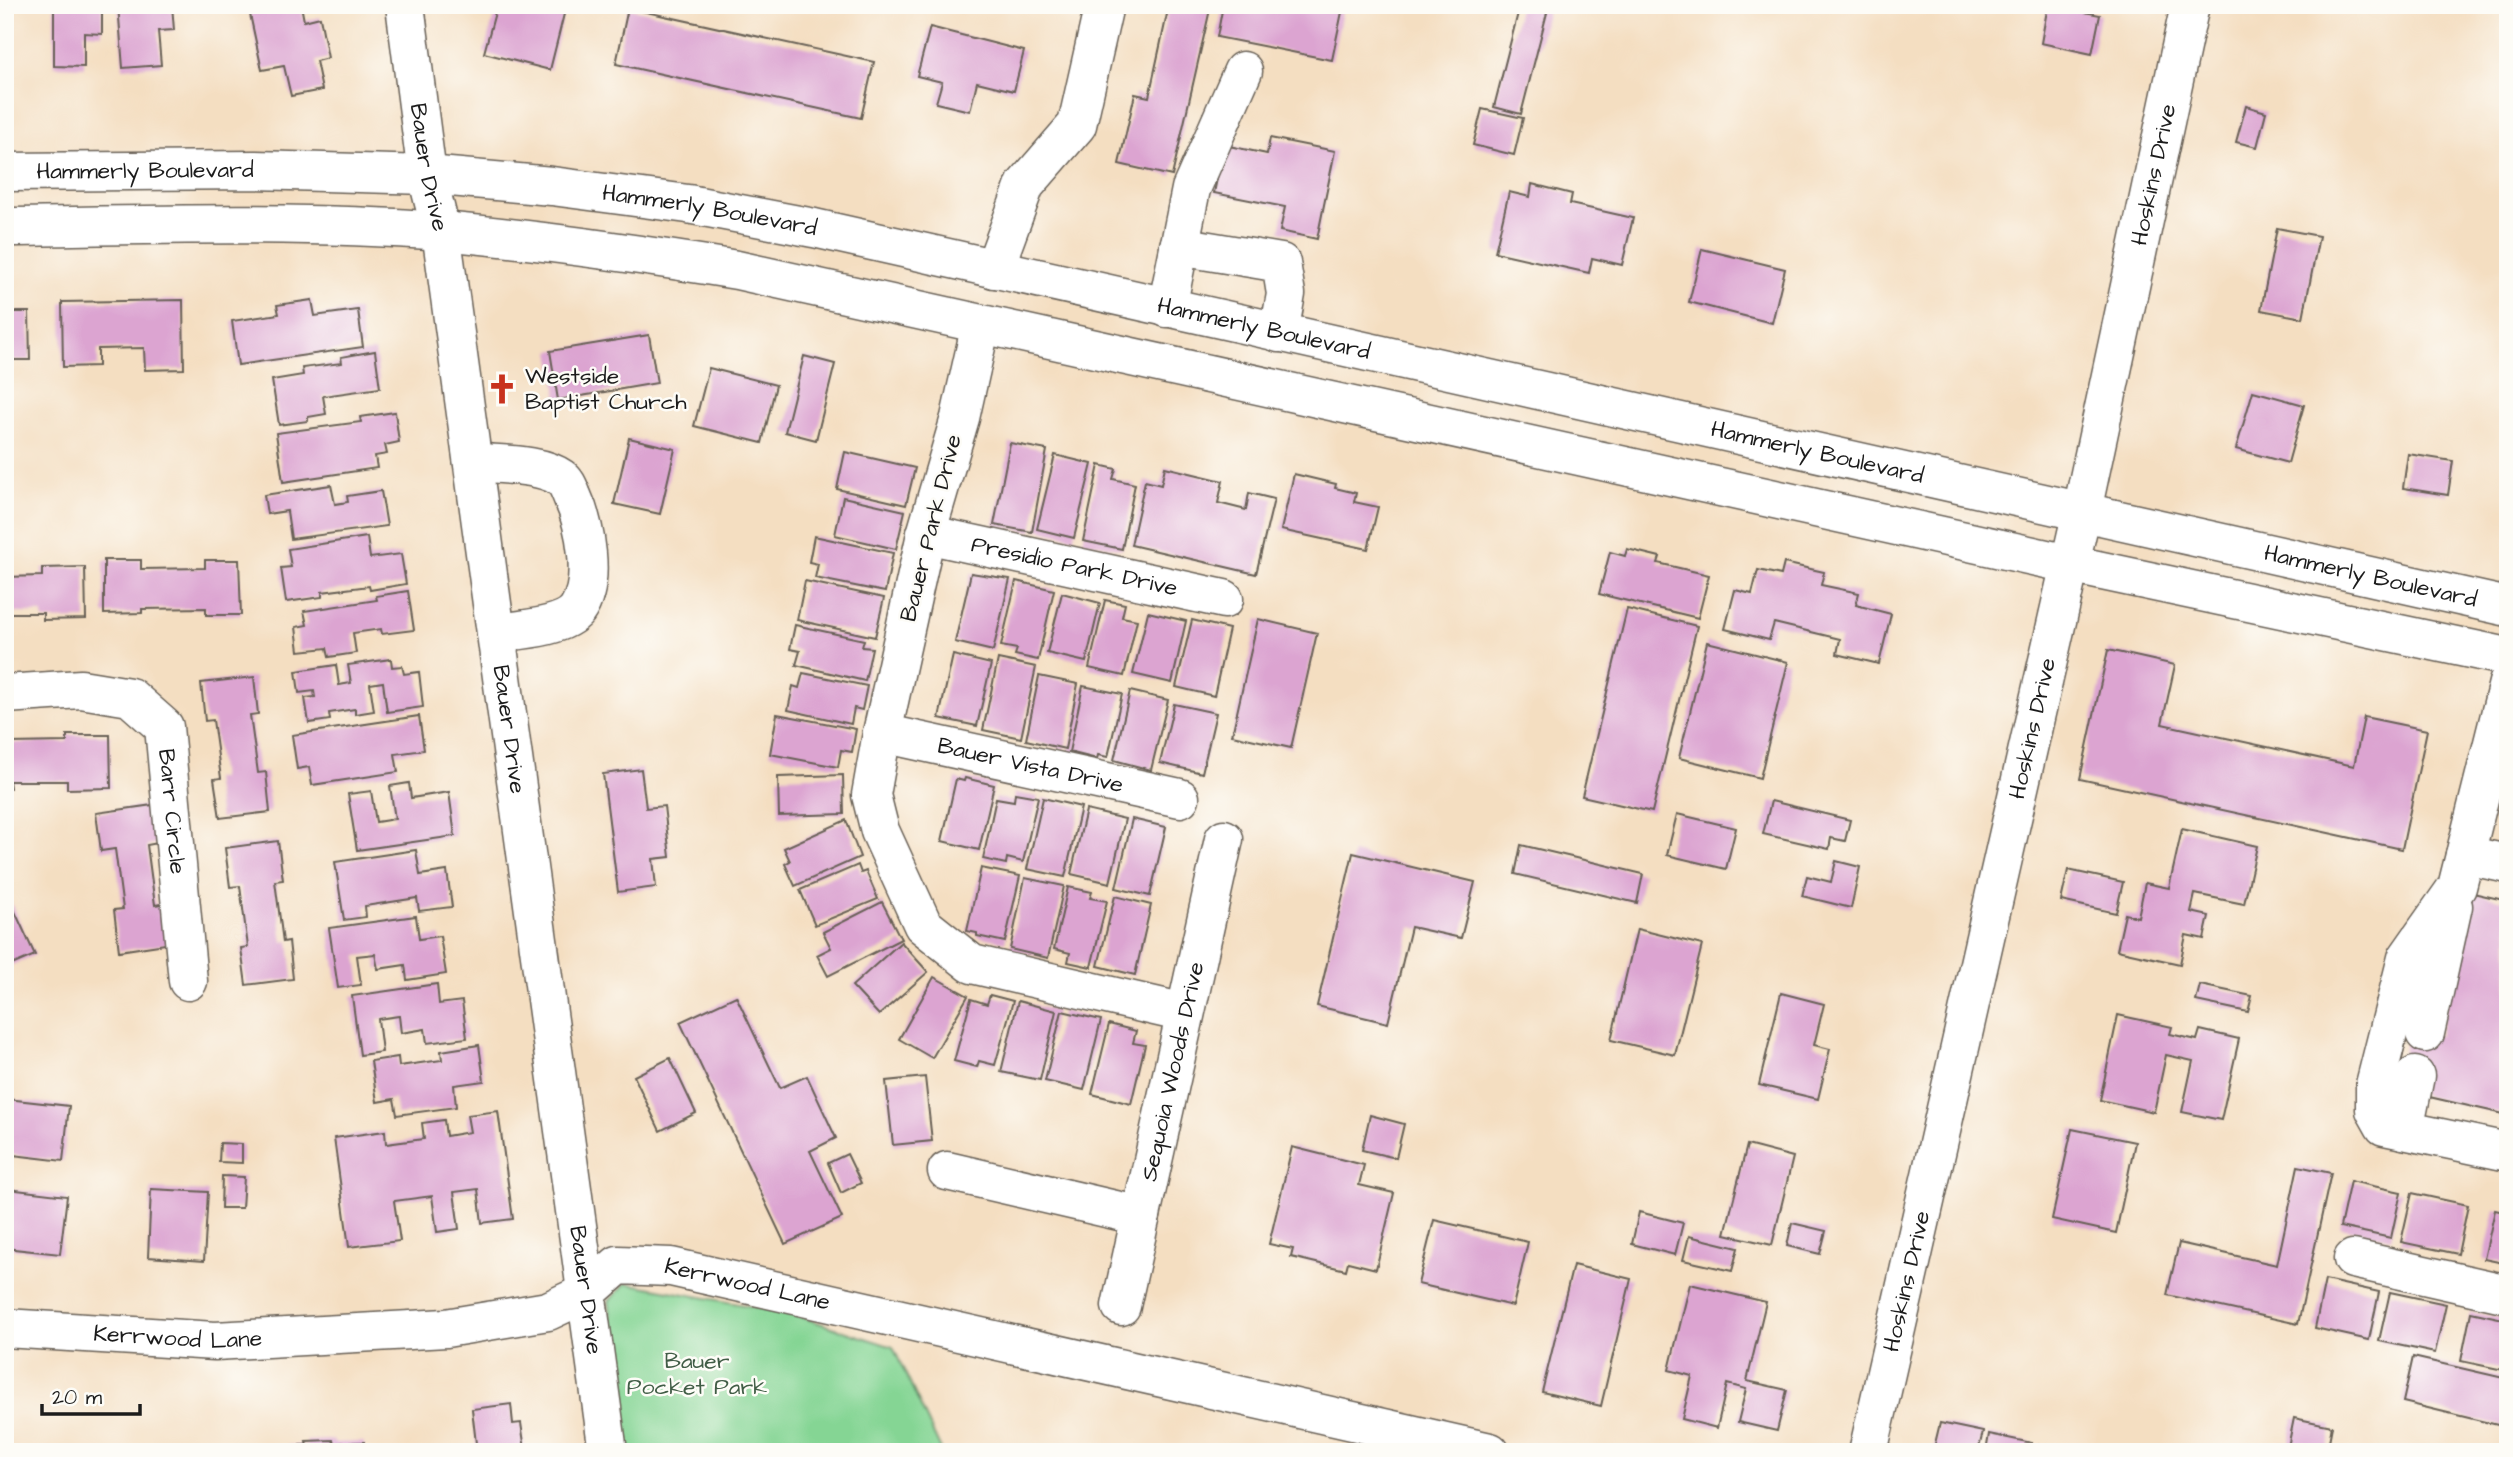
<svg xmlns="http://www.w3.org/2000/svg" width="2513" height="1457" viewBox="0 0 2513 1457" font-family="'Architects Daughter',sans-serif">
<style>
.green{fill:#85d594;stroke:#507858;stroke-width:2}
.building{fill:#dca4d1}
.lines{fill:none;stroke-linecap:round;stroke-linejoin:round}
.minor-casing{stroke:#686056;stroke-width:41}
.major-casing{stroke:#686056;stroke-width:41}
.minor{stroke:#fff;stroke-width:38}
.major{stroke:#fff;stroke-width:38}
.labels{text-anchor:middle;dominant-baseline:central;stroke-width:5;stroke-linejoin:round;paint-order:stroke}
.street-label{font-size:23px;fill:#1c1c1c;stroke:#fdfcf7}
.poi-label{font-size:23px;fill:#1c1c1c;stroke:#fdfcf7;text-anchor:start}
.park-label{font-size:23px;fill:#415d46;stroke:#fdfcf7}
</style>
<rect width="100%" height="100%" fill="#fdfcf7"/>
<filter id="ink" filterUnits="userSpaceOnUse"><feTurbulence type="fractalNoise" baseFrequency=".0143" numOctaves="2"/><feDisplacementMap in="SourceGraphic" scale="14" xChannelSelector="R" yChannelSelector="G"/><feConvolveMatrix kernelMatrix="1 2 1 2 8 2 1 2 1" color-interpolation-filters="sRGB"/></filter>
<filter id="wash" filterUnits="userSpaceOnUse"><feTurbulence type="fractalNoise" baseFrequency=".00686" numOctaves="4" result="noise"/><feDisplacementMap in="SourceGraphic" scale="28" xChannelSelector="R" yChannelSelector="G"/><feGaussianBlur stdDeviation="1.57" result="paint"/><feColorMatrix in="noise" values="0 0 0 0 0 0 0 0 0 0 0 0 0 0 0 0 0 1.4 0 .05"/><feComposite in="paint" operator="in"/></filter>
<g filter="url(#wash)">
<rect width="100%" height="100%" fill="#f4dec1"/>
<path class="green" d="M626 1283 792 1314 893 1347 942 1452H628L609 1301Z"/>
<g id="blocks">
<g class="building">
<path d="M74 5H102V34L84 33V67L54 66V7Z"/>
<path d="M118 5H172L174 30 158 31 161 65 123 68Z"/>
<path d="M248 5H301L304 21 320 17 328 58 316 61 322 90 291 96 284 66 262 70Z"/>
<path d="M497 5 566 6 550 70 484 53Z"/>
<path d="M1169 5H1211L1172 176 1119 164 1135 94 1149 97Z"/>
<path d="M1223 5H1331L1343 7 1332 60 1217 37Z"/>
<path d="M1520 5H1549L1521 114 1494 107Z"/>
<path d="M2048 5 2100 15 2092 54 2041 43Z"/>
<path d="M628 8 874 62 861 118 616 64Z"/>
<path d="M930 27 1024 51 1014 91 977 82 970 111 936 103 942 82 917 76Z"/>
<path d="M2246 106 2266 112 2257 147 2236 142Z"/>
<path d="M1482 109 1523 118 1514 155 1473 145Z"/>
<path d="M1270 138 1335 151 1317 239 1280 231 1285 207 1214 193 1224 145 1267 154Z"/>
<path d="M1532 184 1572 194 1570 204 1633 218 1622 265 1592 258 1589 273 1495 252 1509 192 1530 197Z"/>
<path d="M2277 228 2319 236 2303 318 2261 310Z"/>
<path d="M1702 249 1785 269 1772 323 1689 302Z"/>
<path d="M183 300 184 369 145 370 144 348 98 349V366L63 367 62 302Z"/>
<path d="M312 300 315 316 358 310 363 347 238 365 232 321 279 314 277 305Z"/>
<path d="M5 312H29L30 360H5Z"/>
<path d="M649 335 657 383 558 400 550 351Z"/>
<path d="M375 351 380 388 323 396 326 414 308 417V421L279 425 272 380 303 375 302 368 342 363 341 357Z"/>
<path d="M804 356 835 364 816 440 785 432Z"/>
<path d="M709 368 776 385 762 443 694 426Z"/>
<path d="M2253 391 2304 405 2288 463 2236 449Z"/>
<path d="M395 412 399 442 385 445 387 454 375 456 377 468 283 482 276 433 361 422 360 417Z"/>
<path d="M629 438 675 449 660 514 614 504Z"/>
<path d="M1010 443 1047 450 1032 532 994 525Z"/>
<path d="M845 452 915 468 906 505 837 489Z"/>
<path d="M2408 454 2453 461 2448 495 2403 488Z"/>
<path d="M1055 455 1092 464 1074 538 1037 529Z"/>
<path d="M1099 465 1116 469 1113 479 1135 484 1122 549 1083 541Z"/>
<path d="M1165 467 1223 481 1218 503 1246 510 1249 493 1274 499 1256 574 1131 545 1145 481 1161 485Z"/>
<path d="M1294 474 1336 484 1335 488 1356 493 1354 502 1378 507 1368 549 1281 530Z"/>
<path d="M331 485 335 504 348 502 347 496 381 491 387 526 291 539 287 511 267 514 264 495Z"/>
<path d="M843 497 905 511 896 549 835 535Z"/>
<path d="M814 536 893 553 885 592 815 578 818 564 809 562Z"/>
<path d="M367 537 370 558 401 554 406 584 370 590 369 586 322 592V597L286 602 281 568 291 567 288 549Z"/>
<path d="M1627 549 1660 557 1658 563 1709 575 1698 618 1599 594 1610 552 1625 556Z"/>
<path d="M104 560H141V569L205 568V560H239L241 615H206V608L142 609V613L104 614Z"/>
<path d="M1784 563 1824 572 1821 585 1859 593 1856 605 1891 614 1879 664 1837 654 1840 639 1774 623 1769 640 1725 629 1735 590 1752 594 1758 570 1781 575Z"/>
<path d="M85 567 86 619 43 620V613H5V577L42 576V568Z"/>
<path d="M971 573 1010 579 993 651 955 642Z"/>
<path d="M805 581 884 598 875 637 797 620Z"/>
<path d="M1016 581 1054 590 1038 660 1015 655 1017 649 1001 646Z"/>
<path d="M408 591 414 630 382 634 381 629 353 633 356 653 329 657 327 648 299 651 296 627 307 625 304 611 377 600 376 596Z"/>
<path d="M1062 593 1100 603 1086 662 1047 653Z"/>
<path d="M1105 600 1125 604 1122 617 1137 620 1124 676 1089 668Z"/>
<path d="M1627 609 1697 626 1652 812 1582 796Z"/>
<path d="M1148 612 1186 621 1172 683 1133 674Z"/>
<path d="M1258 619 1317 633 1291 748 1232 735Z"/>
<path d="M1192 620 1229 629 1214 696 1176 687Z"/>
<path d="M795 625 864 640 862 647 872 648 865 681 796 665 800 651 790 649Z"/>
<path d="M1707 642 1788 662 1760 778 1679 758Z"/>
<path d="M2108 650 2175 665 2162 724 2354 766 2364 717 2427 730 2402 849 2080 779Z"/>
<path d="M953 655 991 664 977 726 939 718Z"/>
<path d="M391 659 392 667 402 666 404 674 419 672 423 707 387 712 383 682 370 684 374 711 355 714V709L329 713 330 720 309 723 305 698 315 697 314 691 299 693 296 671 336 665 339 685 351 683 348 665Z"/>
<path d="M998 659 1036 667 1021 738 983 730Z"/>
<path d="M803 673 867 686 862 710 854 708 851 724 788 710 793 686 799 688Z"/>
<path d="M1039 676 1078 684 1065 749 1026 740Z"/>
<path d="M254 677 258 714 250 715 258 773 266 772 270 812 220 818 214 779 221 778 213 720 205 721 201 683Z"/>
<path d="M1083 686 1122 694 1108 757 1098 755 1097 759 1069 752Z"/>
<path d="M1130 691 1168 700 1151 770 1114 760Z"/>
<path d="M1174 704 1216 713 1202 773 1160 763Z"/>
<path d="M777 714 856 729 852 752 841 750 838 767 770 754Z"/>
<path d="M419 716 424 750 395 754 398 772 312 785 309 767 297 769 292 735Z"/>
<path d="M67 735H110L111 788 67 789V781H9L10 788 5 789V738H9V743L67 742Z"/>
<path d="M641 769 646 808 664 806 670 857 653 859 656 887 618 892 603 774Z"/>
<path d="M843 775 844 814 779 816 778 777Z"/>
<path d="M965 778 994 785 979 850 942 841 956 779 964 781Z"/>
<path d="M409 783 411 798 449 792 455 836 357 850 348 794 371 791 376 822 395 819 390 786Z"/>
<path d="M1015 793 1038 797 1023 862 1007 858 1006 864 983 859 996 798 1014 801Z"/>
<path d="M1043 798 1081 807 1065 877 1027 869Z"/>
<path d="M1771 801 1850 820 1845 841 1831 838 1829 849 1763 834Z"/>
<path d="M153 805 158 843 147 845 155 905 166 903 172 943 119 951 114 910 123 909 115 849 101 851 96 813Z"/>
<path d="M1086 810 1125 819 1110 883 1071 874Z"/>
<path d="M1677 814 1736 828 1726 869 1667 855Z"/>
<path d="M1132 819 1166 827 1150 896 1116 888Z"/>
<path d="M846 820 860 857 795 886 785 864 790 861 784 848Z"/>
<path d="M2182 829 2257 846 2244 904 2195 894 2191 912 2209 916 2204 939 2186 935 2180 964 2117 950 2125 914 2138 917 2145 883 2169 888Z"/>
<path d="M278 841 283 880 275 881 283 942 289 941 293 979 246 985 241 948 248 947 240 886 230 887 225 848Z"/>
<path d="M1521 845 1643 874 1637 903 1515 874Z"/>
<path d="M416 850 420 875 447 871 452 907 419 911 417 898 365 906 366 917 344 920 335 862Z"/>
<path d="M1353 853 1475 882 1461 938 1411 927 1388 1023 1317 1006Z"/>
<path d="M1836 861 1860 867 1851 908 1802 896 1807 876 1831 882Z"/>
<path d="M858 865 861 873 866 871 878 899 815 925 800 890Z"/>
<path d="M981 868 1020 876 1005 942 977 936V933L967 931Z"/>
<path d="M2068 870 2123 882 2116 913 2061 901Z"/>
<path d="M1025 878 1064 886 1048 958 1010 949Z"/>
<path d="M1068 887 1092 892 1090 898 1107 901 1091 967 1068 962 1070 953 1054 949Z"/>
<path d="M5 890 35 955 5 968Z"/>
<path d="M2473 893 2508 901V1115L2425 1096 2399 1072 2409 1029 2439 1036Z"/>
<path d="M1115 896 1151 905 1135 975 1098 966Z"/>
<path d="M882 902 901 939 828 976 817 955 831 948 823 932Z"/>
<path d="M416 916 419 939 440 936 446 974 407 980 405 965 378 969 375 954 357 956 361 985 338 988 329 928Z"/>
<path d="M1637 929 1702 945 1675 1055 1611 1040Z"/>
<path d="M901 942 928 972 879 1015 852 986Z"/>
<path d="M934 977 968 996 932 1058 899 1039Z"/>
<path d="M437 984 439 1004 462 1001 467 1038 427 1043 425 1029 401 1033 399 1016 378 1019 382 1052 360 1055 352 996Z"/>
<path d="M2200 985 2252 996 2248 1012 2196 1001Z"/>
<path d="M1781 993 1824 1004 1814 1045 1830 1049 1818 1099 1759 1085Z"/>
<path d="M990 995 1013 1001 995 1065 979 1061 977 1067 954 1061 971 999 987 1004Z"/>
<path d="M736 996 780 1088 807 1076 836 1138 810 1151 842 1218 785 1244 680 1022Z"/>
<path d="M1018 1001 1056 1011 1040 1080 1001 1072Z"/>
<path d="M1062 1011 1101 1020 1084 1090 1045 1081Z"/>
<path d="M2118 1015 2172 1027 2170 1034 2197 1040 2200 1030 2239 1039 2221 1120 2182 1112 2193 1061 2166 1055 2154 1112 2100 1100Z"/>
<path d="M1109 1024 1136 1031 1133 1043 1145 1045 1131 1104 1092 1094Z"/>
<path d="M479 1045 484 1081 454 1085 456 1107 397 1115 394 1099 377 1102 371 1061 398 1057 399 1066 442 1060 441 1051Z"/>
<path d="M670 1058 696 1113 660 1131 634 1076Z"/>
<path d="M925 1077 932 1141 893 1145 886 1081Z"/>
<path d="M7 1099 69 1106 63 1161 5 1154Z"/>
<path d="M498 1111 513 1219 482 1223 478 1189 454 1192 459 1229 437 1232 432 1196 394 1201 400 1241 349 1247 334 1138 385 1131 386 1144 424 1139 422 1123 444 1120 446 1136 470 1132 467 1115Z"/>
<path d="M1370 1115 1404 1124 1396 1158 1362 1150Z"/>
<path d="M2072 1129 2135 1142 2116 1233 2052 1219Z"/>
<path d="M220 1143 242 1144V1163L219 1162Z"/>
<path d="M1747 1145 1793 1157 1772 1245 1725 1234Z"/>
<path d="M1292 1147 1364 1165 1359 1185 1394 1193 1376 1269 1348 1262 1346 1270 1291 1257 1293 1249 1269 1244Z"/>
<path d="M847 1154 861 1183 841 1193 828 1163Z"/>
<path d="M2298 1166 2331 1173 2298 1324 2167 1295 2179 1243 2277 1265Z"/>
<path d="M222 1176 244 1177 242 1208H221Z"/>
<path d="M2350 1181 2401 1192 2391 1238 2340 1227Z"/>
<path d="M8 1189 67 1196 60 1254 5 1248Z"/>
<path d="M151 1189 208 1192 204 1261 148 1257Z"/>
<path d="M2412 1193 2468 1205 2458 1254 2401 1242Z"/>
<path d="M2495 1210 2508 1213V1264L2484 1259Z"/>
<path d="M1639 1212 1683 1223 1675 1255 1632 1244Z"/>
<path d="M1434 1220 1528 1242 1513 1306 1418 1284Z"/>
<path d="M1792 1223 1826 1231 1820 1254 1787 1246Z"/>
<path d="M1689 1236 1738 1248 1732 1271 1683 1260Z"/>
<path d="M1573 1265 1631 1279 1601 1406 1542 1392Z"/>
<path d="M2325 1280 2379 1292 2369 1340 2315 1328Z"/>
<path d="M1690 1284 1766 1302 1747 1381 1787 1390 1777 1431 1738 1422 1746 1389 1727 1384 1717 1428 1682 1419 1692 1376 1669 1370Z"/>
<path d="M2390 1292 2446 1304 2435 1353 2379 1341Z"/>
<path d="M2471 1312 2508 1320V1371L2461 1361Z"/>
<path d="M2413 1357 2508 1379 2506 1427 2403 1402Z"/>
<path d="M511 1404 513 1424 521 1423 525 1449 517 1452H477L472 1409Z"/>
<path d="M2294 1418 2332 1426 2327 1452H2287Z"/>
<path d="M1940 1423 1983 1432 1978 1452H1933Z"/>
<path d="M1989 1434 2032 1443 2031 1452H1986Z"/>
<path d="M333 1440 334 1443 364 1442V1452H289L288 1445H307L306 1441Z"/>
<path d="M2039 1445 2066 1451V1452H2038Z"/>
</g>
</g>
</g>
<g filter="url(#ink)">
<use href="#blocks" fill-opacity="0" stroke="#686056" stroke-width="2"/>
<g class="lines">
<g class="minor-casing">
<g id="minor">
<path id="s1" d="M405 5 427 175 441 231 608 1452"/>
<path d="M1179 246 1281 263 1286 294 1279 333"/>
<path d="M994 269 1025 185 1077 125 1104 5"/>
<path d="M1167 308 1191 189 1243 71"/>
<path d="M981 324 960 418 926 534 882 733 871 795 880 831 923 925 972 964 1185 1013"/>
<path d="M473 462C498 465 541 463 561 478 567 482 569 489 572 496 585 524 597 581 577 610 563 628 517 630 496 633"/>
<path id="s2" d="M926 534 1224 599"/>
<path d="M2508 683 2457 887 2407 958 2375 1085V1110L2384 1126 2508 1152"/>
<path id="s3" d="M5 694 81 689 130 697 164 727 188 981"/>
<path id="s4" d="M882 733 1180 798"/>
<path d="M2465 855 2508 864"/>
<path d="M2425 1033 2453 906"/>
<path d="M2404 1130 2415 1076"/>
<path d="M947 1171 1141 1216"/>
<path d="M2353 1259 2508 1294"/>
<path id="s5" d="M1121 1306 1224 839"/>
<path id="s6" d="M5 1328 215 1341 446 1328 548 1311 586 1293 618 1265 671 1267 1490 1452"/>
<path id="s7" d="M1868 1452 2082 511 2190 5"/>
</g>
</g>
<g class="major-casing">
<g id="major">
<path id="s8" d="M5 172 256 170 427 175 552 186 688 204 814 228 2508 607"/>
<path d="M5 227C150 225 297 220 442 231 540 240 639 254 737 270L2069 564 2508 657"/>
</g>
</g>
<use href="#minor" class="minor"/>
<use href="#major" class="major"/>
</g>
</g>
<defs>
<g id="church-bare" transform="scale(2.415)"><path d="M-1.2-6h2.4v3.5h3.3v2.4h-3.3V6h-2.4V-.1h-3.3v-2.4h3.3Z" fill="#c8321e" stroke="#fdfcf7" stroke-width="2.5" paint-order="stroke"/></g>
</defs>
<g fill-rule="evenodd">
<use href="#church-bare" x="502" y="389"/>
</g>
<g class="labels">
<g class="street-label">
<text stroke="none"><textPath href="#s1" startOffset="164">Bauer Drive</textPath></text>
<text stroke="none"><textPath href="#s8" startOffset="140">Hammerly Boulevard</textPath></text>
<text stroke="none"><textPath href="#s7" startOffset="1309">Hoskins Drive</textPath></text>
<text stroke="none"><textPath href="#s8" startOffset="707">Hammerly Boulevard</textPath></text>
<text stroke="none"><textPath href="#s8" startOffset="1274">Hammerly Boulevard</textPath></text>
<text stroke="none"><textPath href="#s8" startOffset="1841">Hammerly Boulevard</textPath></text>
<text transform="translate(931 528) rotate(-76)">Bauer Park Drive</text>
<text stroke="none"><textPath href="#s2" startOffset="152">Presidio Park Drive</textPath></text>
<text stroke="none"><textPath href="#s8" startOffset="2408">Hammerly Boulevard</textPath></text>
<text stroke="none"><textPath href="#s1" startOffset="732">Bauer Drive</textPath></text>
<text stroke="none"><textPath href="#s7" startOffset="742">Hoskins Drive</textPath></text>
<text stroke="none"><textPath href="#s4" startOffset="152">Bauer Vista Drive</textPath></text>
<text stroke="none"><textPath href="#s3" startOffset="256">Barr Circle</textPath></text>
<text stroke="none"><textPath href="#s5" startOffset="240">Sequoia Woods Drive</textPath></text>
<text stroke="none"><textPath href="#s7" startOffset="175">Hoskins Drive</textPath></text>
<text stroke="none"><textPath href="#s6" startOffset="761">Kerrwood Lane</textPath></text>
<text stroke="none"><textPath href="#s1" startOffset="1298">Bauer Drive</textPath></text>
<text stroke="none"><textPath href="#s6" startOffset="173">Kerrwood Lane</textPath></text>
</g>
<g class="poi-label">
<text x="525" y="376">Westside<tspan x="525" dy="26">Baptist Church</tspan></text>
</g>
<g class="park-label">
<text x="697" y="1361">Bauer<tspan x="697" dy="26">Pocket Park</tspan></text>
</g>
</g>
<rect width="2513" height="1457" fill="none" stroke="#fdfcf7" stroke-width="28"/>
<path d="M42 1404v10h98v-10" fill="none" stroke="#1c1c1c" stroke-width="3.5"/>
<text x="52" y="1404" font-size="21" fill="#1c1c1c" stroke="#fdfcf7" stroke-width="5" paint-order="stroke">20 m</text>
</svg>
